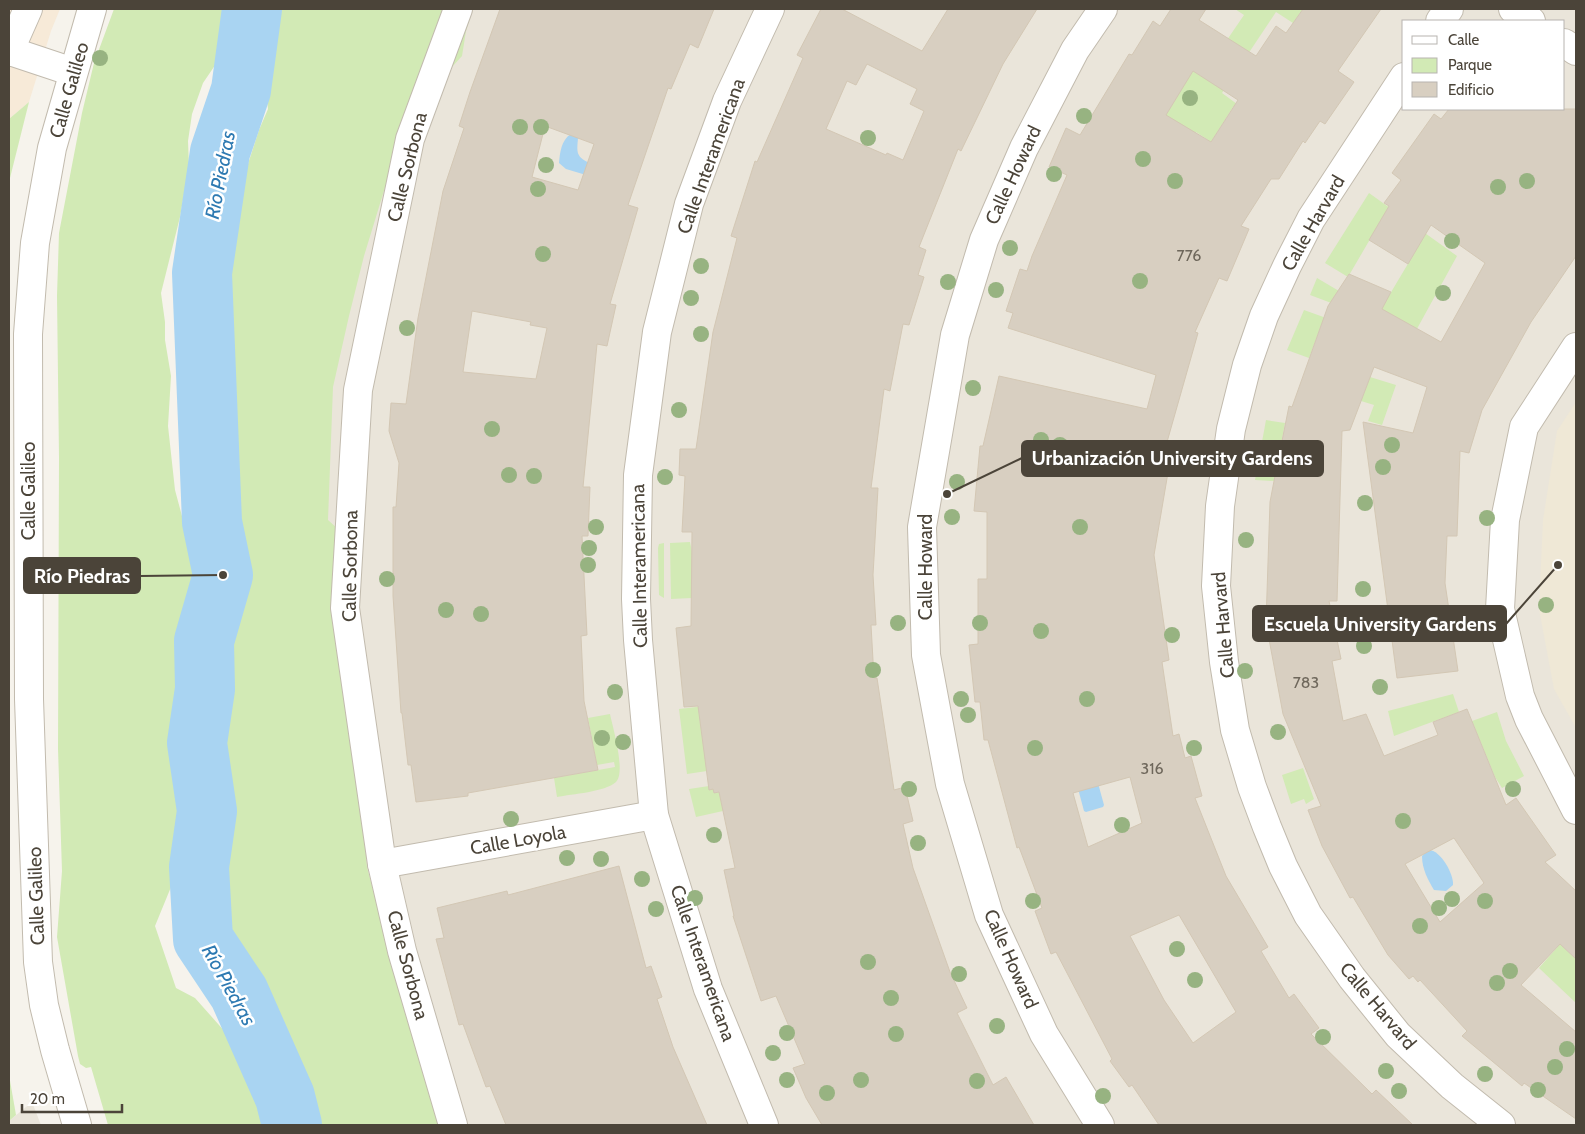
<svg xmlns="http://www.w3.org/2000/svg" width="1585" height="1134" viewBox="0 0 1585 1134" font-family="Cabin,sans-serif">
<style>
.residential{fill:#eae5da;fill-rule:evenodd}
.commercial{fill:#f7ead8}
.education{fill:#efe8d6}
.green{fill:#d2eab5}
.water{fill:#a9d4f2}
.lines{fill:none;stroke-linecap:round;stroke-linejoin:round}
.river{stroke:#a9d4f2;stroke-width:60}
.building{fill:#d8cfc1;stroke:#d3c7b4;fill-rule:evenodd}
.minor-casing{stroke:#c2bbae;stroke-width:30}
.minor{stroke:#fff;stroke-width:28}
.tree{fill:#97b381}
.labels{text-anchor:middle;dominant-baseline:central;stroke-width:5;stroke-linejoin:round;paint-order:stroke}
.number-label{font-size:16px;fill:#6e675b}
.street-label{font-size:19px;fill:#4b4439;stroke:#fff}
.water-label{font-size:20px;font-style:italic;fill:#2e7ab2;stroke:#fff}
.leader{fill:none;stroke:#4b4439;stroke-width:2}
.callout-dot{fill:#4b4439;stroke:#fff;stroke-width:2}
.callout{fill:#4b4439;stroke:#4b4439;stroke-width:2}
.callout-label{font-size:20px;text-anchor:middle;font-weight:bold;fill:#fff}
</style>
<rect width="100%" height="100%" fill="#f6f3ec"/>
<g class="residential">
<path d="M418 9H1576V1125H434L354 878 315 609 319 378ZM1404 21H1564V109H1404Z"/>
<path d="M32 1102 41 1125H9V1121Z"/>
</g>
<path class="commercial" d="M9 9H60L51 31 29 102 9 119Z"/>
<path class="education" d="M1576 402V728L1554 689 1539 609 1543 520 1557 431Z"/>
<g class="green">
<path d="M114 9H234L231 34 222 55 203 83 192 114 188 141 189 166 180 217 161 293 165 322V340L171 376 168 426 175 490 186 531 201 537C203 544 207 553 208 560 210 588 188 609 179 634L177 733 179 784 184 839 171 887 155 926 176 988 195 998 259 1070 266 1093 268 1111 265 1125H108L91 1067 86 1068 80 1064 78 1056 57 937 62 871 58 749 59 458 57 296 59 233 82 113 94 63Z"/>
<path d="M279 9H473L466 31 462 56 452 67 412 99 364 256 349 316 333 387 328 520 358 547 363 822 367 867 397 980 445 1125H308L297 1081 279 1064 270 1047 274 1017 265 989 233 937 210 872 211 861 217 842 218 819 213 783 214 757 206 743 218 725 227 692 224 639 235 574 216 567 211 536 228 514 231 488 233 430 232 389 224 364 227 330 226 285 231 251 230 227 237 211 245 173 259 130 268 109 264 73Z"/>
<path d="M1235 9H1303L1293 23 1276 12 1222 93 1241 107 1239 110 1233 107 1211 142 1196 132 1184 152 1154 135 1183 86 1191 70 1203 75 1244 15Z"/>
<path d="M29 102 9 182V119Z"/>
<path d="M1369 193 1457 256 1413 336 1322 323 1309 358 1287 350 1304 310 1329 319 1334 304 1310 295 1317 278 1339 291 1384 304 1415 252 1376 229 1348 277 1325 263Z"/>
<path d="M1370 377 1396 385 1382 425 1368 421 1374 405 1361 401Z"/>
<path d="M1266 420 1285 423 1274 481 1255 480Z"/>
<path d="M690 542 692 552V598L671 599 670 543Z"/>
<path d="M664 543V598L659 595 658 548 659 544Z"/>
<path d="M1453 694 1459 712 1394 736 1388 711Z"/>
<path d="M784 697 741 807 696 817 689 789 709 786V790L713 789 714 793 745 788 707 771 687 774 679 709Z"/>
<path d="M1497 712 1506 741 1524 776 1502 788 1495 777 1472 721Z"/>
<path d="M610 714C613 728 626 772 616 782 605 792 572 794 557 797L554 778 615 767 614 762 597 765 588 718Z"/>
<path d="M1303 768 1314 799 1306 804 1304 799 1291 804 1282 775Z"/>
<path d="M1560 944 1576 959V1003L1539 968Z"/>
<path d="M9 1075 16 1115 9 1121Z"/>
</g>
<g class="water">
<path d="M571 134 578 138C577 152 575 157 592 164L586 175 566 169 559 163C560 153 561 140 571 134Z"/>
<path d="M1093 765 1104 805 1103 807 1086 812 1084 811 1073 770Z"/>
<path d="M1428 850C1440 849 1454 874 1453 885L1446 891 1434 890C1428 880 1422 869 1422 856Z"/>
</g>
<g class="lines">
<path class="river" d="M252 9 241 90 220 152 202 273 212 522 223 575 204 641 205 689 197 743 207 811 199 867 203 939 239 993 285 1097 292 1125"/>
</g>
<g class="building">
<path d="M500 9H714L698 48 690 44 671 89 668 88 628 205 638 208 610 304 616 305 607 346 597 344 583 487H590L588 536H582L587 635 581 636 584 701 598 770 468 793V796L416 802 411 765H408L402 713H401L393 596V507H396L399 463 389 431 391 403 406 404 418 318 443 191 464 128 459 126 470 92ZM545 126 594 144 578 190 532 177ZM472 311 531 322 530 325 547 328 536 379 463 372Z"/>
<path d="M821 9H842L922 51 948 9H1037L1003 64 961 151 958 149 919 247 926 250 918 275 924 277 909 325 903 324 890 391 884 389 871 488H878L873 575 876 625H871L874 678H877L894 790 905 787 913 821 903 824 913 868 950 972 967 1008 957 1013 993 1085 1006 1077 1034 1125H822L806 1098 793 1068 805 1064 776 996 761 1001 733 916H734L724 870 735 868 719 792 714 793 713 789 709 790 698 706 684 707 676 628 691 626 692 532H682L685 476 679 475 680 449H696L713 332 737 238 731 236 755 161 757 162 803 58 797 55ZM867 64 917 89 910 104 924 111 903 160 887 153 886 155 826 129 847 81 856 85Z"/>
<path d="M1171 9H1206L1199 20 1256 56 1276 26 1286 33 1303 9H1381L1338 71 1354 82 1325 124 1320 121 1305 143 1303 141 1279 179H1271L1241 226 1249 229 1227 281 1219 278 1195 332 1198 333 1167 442 1173 443 1154 555 1169 660 1162 662 1173 736 1179 734 1185 758 1191 756 1202 796 1195 798 1226 876 1268 947 1261 951 1289 998 1294 994 1319 1028 1311 1034 1372 1094 1376 1090 1413 1125H1159L1132 1085 1129 1087 1110 1061 1112 1059 1056 952 1051 954 1035 911 1042 908 1019 847 1017 848 988 740H984L980 702H975L969 645 978 644V579H987V512L974 511 980 446H983L999 376 1147 409 1156 375 1008 328 1013 313 1006 311 1020 269 1027 271 1032 256 1067 175 1049 167 1066 128 1080 135 1129 54 1132 55 1153 21 1160 26ZM1193 71 1238 100 1211 142 1166 115ZM1130 777 1142 823 1088 847 1073 793ZM1179 915 1236 1012 1193 1043 1164 1000 1130 936Z"/>
<path d="M1449 109H1576V256L1531 322 1482 410 1469 453 1460 451 1457 536H1447L1445 583 1458 671 1397 678 1363 422 1413 433 1427 387 1374 367 1350 430 1342 431 1337 601H1329L1341 659 1332 661 1343 721 1366 714 1384 756 1438 735 1433 722 1467 709 1506 805 1516 798 1556 855 1545 862 1576 891V959L1560 944 1521 985 1576 1032V1119L1524 1083 1522 1086 1462 1036 1467 1031 1420 980 1418 982 1413 976 1409 979 1388 955 1353 897 1350 898 1322 846 1308 810 1321 806 1283 714 1266 623 1270 502 1274 481 1289 406 1292 407 1328 306 1349 274 1391 292 1382 309 1441 342 1485 263 1431 225 1408 264 1369 240 1389 206 1384 203 1401 180 1392 173 1434 114 1441 119ZM1454 838 1484 883 1440 922 1405 864Z"/>
<path d="M619 866 646 968 651 966 662 997 657 999 673 1047 707 1125H506L490 1086 486 1087 463 1024 459 1025 436 939 444 938 437 908 507 891 508 895Z"/>
</g>
<g class="lines">
<g class="minor-casing">
<g id="minor">
<path d="M1513 9 1531 21"/>
<path d="M1440 21 1449 9"/>
<path d="M1564 43 1576 51"/>
<path d="M10 51 73 72"/>
<path d="M9 52 28 9"/>
<path d="M1404 77 1311 219 1287 266 1264 316 1247 365 1231 429 1220 506 1216 586 1224 662 1235 730 1252 787 1267 827 1283 866 1308 915 1352 978 1398 1035 1452 1086 1501 1125"/>
<path d="M1576 347 1524 427 1505 520 1500 609 1520 696 1529 719 1576 810"/>
<path d="M382 864 654 815"/>
<path d="M77 1125 55 1050 44 1005 38 962 29 699 28 334 35 243 52 148 92 9"/>
<path d="M453 1125 402 951 382 864 345 608 358 390 410 139 458 9"/>
<path d="M764 1125 708 989 654 815 638 640 636 599 638 475 657 332 689 204 727 101 770 9"/>
<path d="M1100 1125 1044 1034 989 915 950 784 926 655 922 527 955 335 984 240 1024 148 1075 50 1103 9"/>
</g>
</g>
<use href="#minor" class="minor"/>
</g>
<g class="tree">
<circle cx="100" cy="58" r="8"/>
<circle cx="1190" cy="98" r="8"/>
<circle cx="1084" cy="116" r="8"/>
<circle cx="520" cy="127" r="8"/>
<circle cx="541" cy="127" r="8"/>
<circle cx="868" cy="138" r="8"/>
<circle cx="1143" cy="159" r="8"/>
<circle cx="546" cy="165" r="8"/>
<circle cx="1054" cy="174" r="8"/>
<circle cx="1175" cy="181" r="8"/>
<circle cx="1527" cy="181" r="8"/>
<circle cx="1498" cy="187" r="8"/>
<circle cx="538" cy="189" r="8"/>
<circle cx="1452" cy="241" r="8"/>
<circle cx="1010" cy="248" r="8"/>
<circle cx="543" cy="254" r="8"/>
<circle cx="701" cy="266" r="8"/>
<circle cx="1140" cy="281" r="8"/>
<circle cx="948" cy="282" r="8"/>
<circle cx="996" cy="290" r="8"/>
<circle cx="1443" cy="293" r="8"/>
<circle cx="691" cy="298" r="8"/>
<circle cx="407" cy="328" r="8"/>
<circle cx="701" cy="334" r="8"/>
<circle cx="973" cy="388" r="8"/>
<circle cx="679" cy="410" r="8"/>
<circle cx="492" cy="429" r="8"/>
<circle cx="1041" cy="440" r="8"/>
<circle cx="1060" cy="445" r="8"/>
<circle cx="1392" cy="445" r="8"/>
<circle cx="1383" cy="467" r="8"/>
<circle cx="509" cy="475" r="8"/>
<circle cx="534" cy="476" r="8"/>
<circle cx="665" cy="477" r="8"/>
<circle cx="957" cy="482" r="8"/>
<circle cx="1365" cy="503" r="8"/>
<circle cx="952" cy="517" r="8"/>
<circle cx="1487" cy="518" r="8"/>
<circle cx="596" cy="527" r="8"/>
<circle cx="1080" cy="527" r="8"/>
<circle cx="1246" cy="540" r="8"/>
<circle cx="589" cy="548" r="8"/>
<circle cx="588" cy="565" r="8"/>
<circle cx="387" cy="579" r="8"/>
<circle cx="1363" cy="589" r="8"/>
<circle cx="1546" cy="605" r="8"/>
<circle cx="446" cy="610" r="8"/>
<circle cx="1326" cy="613" r="8"/>
<circle cx="481" cy="614" r="8"/>
<circle cx="898" cy="623" r="8"/>
<circle cx="980" cy="623" r="8"/>
<circle cx="1041" cy="631" r="8"/>
<circle cx="1172" cy="635" r="8"/>
<circle cx="1364" cy="646" r="8"/>
<circle cx="873" cy="670" r="8"/>
<circle cx="1245" cy="671" r="8"/>
<circle cx="1380" cy="687" r="8"/>
<circle cx="615" cy="692" r="8"/>
<circle cx="961" cy="699" r="8"/>
<circle cx="1087" cy="699" r="8"/>
<circle cx="968" cy="715" r="8"/>
<circle cx="1278" cy="732" r="8"/>
<circle cx="602" cy="738" r="8"/>
<circle cx="623" cy="742" r="8"/>
<circle cx="1035" cy="748" r="8"/>
<circle cx="1194" cy="748" r="8"/>
<circle cx="909" cy="789" r="8"/>
<circle cx="1513" cy="789" r="8"/>
<circle cx="511" cy="819" r="8"/>
<circle cx="1403" cy="821" r="8"/>
<circle cx="1122" cy="825" r="8"/>
<circle cx="714" cy="835" r="8"/>
<circle cx="918" cy="843" r="8"/>
<circle cx="567" cy="858" r="8"/>
<circle cx="601" cy="859" r="8"/>
<circle cx="642" cy="879" r="8"/>
<circle cx="695" cy="898" r="8"/>
<circle cx="1452" cy="899" r="8"/>
<circle cx="1033" cy="901" r="8"/>
<circle cx="1485" cy="901" r="8"/>
<circle cx="1439" cy="908" r="8"/>
<circle cx="656" cy="909" r="8"/>
<circle cx="1420" cy="926" r="8"/>
<circle cx="1177" cy="949" r="8"/>
<circle cx="868" cy="962" r="8"/>
<circle cx="1510" cy="971" r="8"/>
<circle cx="959" cy="974" r="8"/>
<circle cx="1195" cy="980" r="8"/>
<circle cx="1497" cy="983" r="8"/>
<circle cx="891" cy="998" r="8"/>
<circle cx="997" cy="1026" r="8"/>
<circle cx="787" cy="1033" r="8"/>
<circle cx="896" cy="1034" r="8"/>
<circle cx="1323" cy="1037" r="8"/>
<circle cx="1567" cy="1049" r="8"/>
<circle cx="773" cy="1053" r="8"/>
<circle cx="1555" cy="1067" r="8"/>
<circle cx="1386" cy="1071" r="8"/>
<circle cx="1485" cy="1074" r="8"/>
<circle cx="787" cy="1080" r="8"/>
<circle cx="861" cy="1080" r="8"/>
<circle cx="977" cy="1081" r="8"/>
<circle cx="1538" cy="1090" r="8"/>
<circle cx="1399" cy="1091" r="8"/>
<circle cx="827" cy="1093" r="8"/>
<circle cx="1103" cy="1096" r="8"/>
</g>
<g class="labels">
<g class="number-label">
<text x="1189" y="255">776</text>
<text x="1306" y="682">783</text>
<text x="1152" y="768">316</text>
</g>
<g class="street-label">
<text transform="translate(69 90) rotate(-74)">Calle Galileo</text>
<text transform="translate(711 156) rotate(-70)">Calle Interamericana</text>
<text transform="translate(407 167) rotate(-76)">Calle Sorbona</text>
<text transform="translate(1013 175) rotate(-65)">Calle Howard</text>
<text transform="translate(1313 223) rotate(-60)">Calle Harvard</text>
<text transform="translate(28 491) rotate(-90)">Calle Galileo</text>
<text transform="translate(350 566) rotate(-89)">Calle Sorbona</text>
<text transform="translate(639 566) rotate(-91)">Calle Interamericana</text>
<text transform="translate(925 567) rotate(-90)">Calle Howard</text>
<text transform="translate(1223 625) rotate(-95)">Calle Harvard</text>
<text transform="translate(518 840) rotate(-10)">Calle Loyola</text>
<text transform="translate(36 896) rotate(-92)">Calle Galileo</text>
<text transform="translate(1011 959) rotate(66)">Calle Howard</text>
<text transform="translate(703 963) rotate(71)">Calle Interamericana</text>
<text transform="translate(408 965) rotate(75)">Calle Sorbona</text>
<text transform="translate(1378 1006) rotate(50)">Calle Harvard</text>
</g>
<g class="water-label">
<text transform="translate(220 175) rotate(-79)">Río Piedras</text>
<text transform="translate(229 985) rotate(61)">Río Piedras</text>
</g>
</g>
<path class="leader" d="M947 494L1022 458M223 575L140 576M1558 565L1506 624"/>
<g class="callout-dot">
<circle cx="947" cy="494" r="5"/>
<circle cx="223" cy="575" r="5"/>
<circle cx="1558" cy="565" r="5"/>
</g>
<g class="callout">
<rect x="1022" y="441" width="301" height="35" rx="5"/>
<rect x="24" y="558" width="116" height="35" rx="5"/>
<rect x="1253" y="606" width="253" height="35" rx="5"/>
</g>
<g class="callout-label">
<text x="1172" y="465">Urbanización University Gardens</text>
<text x="82" y="583">Río Piedras</text>
<text x="1380" y="631">Escuela University Gardens</text>
</g>
<rect width="1585" height="1134" fill="none" stroke="#4b4439" stroke-width="20"/>
<rect x="1402" y="20" width="162" height="90" fill="#ffffff" stroke="#b7b4b0"/>
<rect x="1412" y="36" width="25" height="8" fill="#ffffff" stroke="#b7b4b0"/>
<text x="1448" y="45" font-size="15" fill="#4b4439">Calle</text>
<rect x="1412" y="58" width="25" height="15" fill="#d2eab5" stroke="#b7b4b0"/>
<text x="1448" y="70" font-size="15" fill="#4b4439">Parque</text>
<rect x="1412" y="82" width="25" height="15" fill="#d8cfc1" stroke="#b7b4b0"/>
<text x="1448" y="95" font-size="15" fill="#4b4439">Edificio</text>
<path d="M22 1104v8h100v-8" fill="none" stroke="#4b4439" stroke-width="2.5"/>
<text x="30" y="1104" font-size="15" fill="#4b4439" stroke="#ffffff" stroke-width="4" paint-order="stroke">20 m</text>
</svg>
